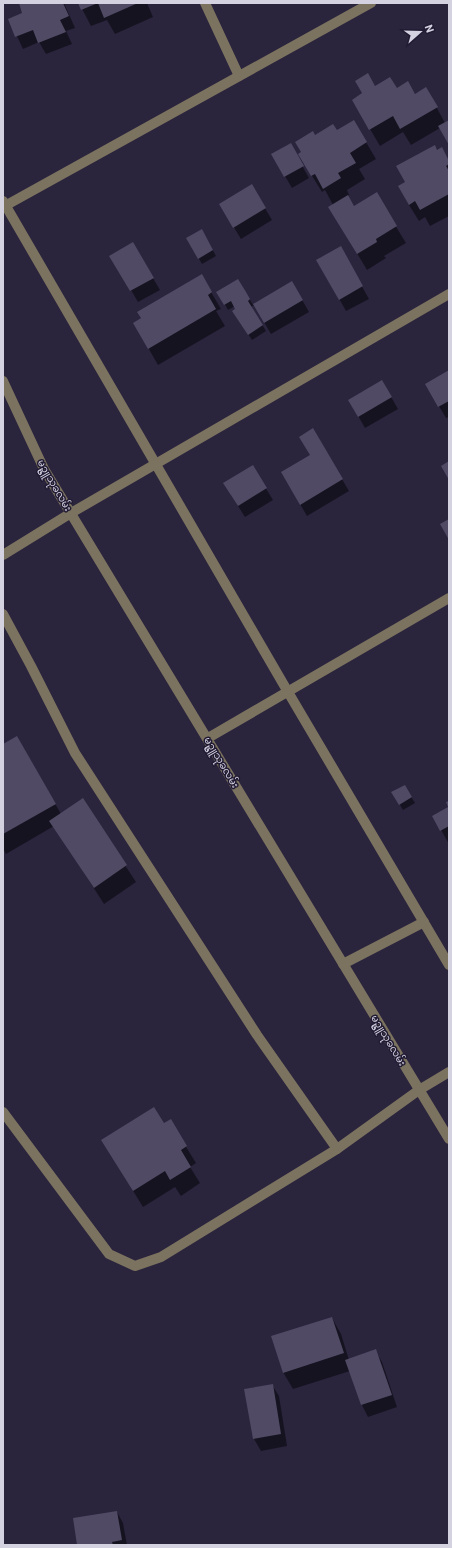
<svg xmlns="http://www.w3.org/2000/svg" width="452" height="1548" viewBox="0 0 452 1548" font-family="Barlow,'Noto Sans Myanmar',sans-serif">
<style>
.shadow{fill:#0007}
.building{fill:#504a65}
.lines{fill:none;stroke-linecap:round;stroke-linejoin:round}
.minor{stroke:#7b735f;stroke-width:10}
.labels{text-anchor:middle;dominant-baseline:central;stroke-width:3;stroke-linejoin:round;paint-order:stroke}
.street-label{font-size:10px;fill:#d4d1e1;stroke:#211b33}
</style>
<rect width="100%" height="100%" fill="#2a243d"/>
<g class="shadow">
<path d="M20 3H64L75 28 66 31 72 44 46 54 39 42 23 49 9 19 24 13Z"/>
<path d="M79 3H147L153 17 115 34 107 20 91 26Z"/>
<path d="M375 87 396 89 414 95 426 88 445 123 449 121V143L440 128 411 145 403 132 380 146 353 100Z"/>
<path d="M354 122 376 159 359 169 365 179 347 190 349 195 348 196 354 207 376 194 406 243 384 256 386 258 367 270 339 223 333 205 325 190 322 192 309 171 315 136 337 132Z"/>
<path d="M290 144 309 178 292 188 272 154Z"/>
<path d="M437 151 449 162V216L430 226 425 217 419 221 409 205Z"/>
<path d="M251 185 272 220 241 239 227 216Z"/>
<path d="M202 230 216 256 202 264 187 238Z"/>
<path d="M133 244 160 290 138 302 111 256Z"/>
<path d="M340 247 369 299 346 311 318 261Z"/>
<path d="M201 275 221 309 216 311 225 326 158 365 134 323Z"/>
<path d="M238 280 253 305 292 282 309 312 271 334 254 305 251 307 266 331 252 340 237 317V309L235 306 228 310 218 292Z"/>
<path d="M449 371V417L446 418 426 384Z"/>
<path d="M382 381 398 409 365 428 349 400Z"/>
<path d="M313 430 349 491 307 516 282 473 311 456Z"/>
<path d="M252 466 273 500 245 517 231 495Z"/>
<path d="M17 737 61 814 82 800 136 882 104 904 54 826 6 854 3 848V745Z"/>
<path d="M404 786 415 803 403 810 393 793Z"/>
<path d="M449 807V844L441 830Z"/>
<path d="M170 1121 196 1163 190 1167 200 1183 181 1196 175 1187 143 1207 102 1140 164 1124Z"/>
<path d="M332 1318 341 1334 349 1360 375 1350 382 1362 397 1407 368 1417 362 1405 350 1371 293 1389 283 1372Z"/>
<path d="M272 1385 279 1396 287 1446 261 1451 254 1439 245 1389Z"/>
<path d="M117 1512 123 1523 127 1545H78Z"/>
</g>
<g class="building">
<path d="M19 3H63L69 16 60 20 66 32 38 43 33 30 15 37 8 19 22 13Z"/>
<path d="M78 3H98L81 10Z"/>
<path d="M98 3H138L104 18Z"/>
<path d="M368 73 375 86 390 77 397 88 408 81 415 94 426 87 438 107 400 129 393 116 369 130 352 100 362 93 355 81Z"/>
<path d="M354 120 367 142 350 153 356 163 338 173 341 178 323 189 315 174 311 176 298 154 301 152 295 142 313 131 315 135 333 124 337 130Z"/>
<path d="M449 120V145L438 126Z"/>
<path d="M291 143 304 166 284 177 271 154Z"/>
<path d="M435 145 437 150 442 147 449 161V164L446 166 449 171V194L420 210 415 201 409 205 398 186 405 182 396 166Z"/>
<path d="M252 184 266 208 233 228 219 204Z"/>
<path d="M377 192 397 226 376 239 377 242 357 254 328 207 348 195 354 206Z"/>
<path d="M202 229 213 250 198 259 186 238Z"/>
<path d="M133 242 154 278 130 291 109 256Z"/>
<path d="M341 246 363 286 339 300 316 260Z"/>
<path d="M202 274 212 292 208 295 216 309 148 349 133 323 141 318 137 312Z"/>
<path d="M238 279 246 292 237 297 246 292 250 299 248 301 263 325 248 335 232 311 239 306 235 309 231 301 224 305 216 292Z"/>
<path d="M292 281 303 300 264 323 253 304Z"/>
<path d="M449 370V401L438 407 425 384Z"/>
<path d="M382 380 392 397 358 417 348 400Z"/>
<path d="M313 428 343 479 300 505 281 472 310 455 299 437Z"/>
<path d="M449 461V480L441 466Z"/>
<path d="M253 465 267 488 238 506 223 483Z"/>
<path d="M449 519V540L440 524Z"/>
<path d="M17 736 56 804 3 834V744Z"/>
<path d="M405 785 412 797 399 805 391 792Z"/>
<path d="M83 798 127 865 94 888 49 821Z"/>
<path d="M449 801V826L440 831 432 816 448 807 446 802Z"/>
<path d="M154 1107 164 1123 171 1119 187 1146 181 1150 191 1167 170 1180 165 1171 133 1191 101 1140Z"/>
<path d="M332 1317 344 1353 283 1373 271 1336Z"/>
<path d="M376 1349 392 1395 361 1405 345 1360Z"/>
<path d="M273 1384 281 1434 253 1439 244 1389Z"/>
<path d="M117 1511 122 1540 112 1542 113 1545H77L73 1518Z"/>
</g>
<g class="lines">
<g class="minor">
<path d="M205 3 239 76"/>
<path d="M3 201 288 692 449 965"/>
<path d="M3 207 371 3"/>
<path d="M3 381 44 469 449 1139"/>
<path d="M3 555 71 513 449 294"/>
<path d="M3 614 31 666 75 753 257 1035 337 1149"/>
<path d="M208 738 449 598"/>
<path d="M343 964 424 922"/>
<path d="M3 1112 109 1254 135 1266 161 1257 337 1149 419 1090 449 1072"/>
</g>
</g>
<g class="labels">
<g class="street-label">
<text transform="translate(55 485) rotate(60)">မဥ္ဇူသုခလမ်း</text>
<text transform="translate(222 762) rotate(59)">မဥ္ဇူသုခလမ်း</text>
<text transform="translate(389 1040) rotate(59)">မဥ္ဇူသုခလမ်း</text>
</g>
</g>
<rect width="452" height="1548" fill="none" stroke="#d4d1e1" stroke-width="8"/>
<g transform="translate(420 32) rotate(70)" stroke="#211b33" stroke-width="3" paint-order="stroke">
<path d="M0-3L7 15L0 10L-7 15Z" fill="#d4d1e1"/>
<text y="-6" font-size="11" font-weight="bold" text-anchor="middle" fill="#d4d1e1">N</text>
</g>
</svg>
